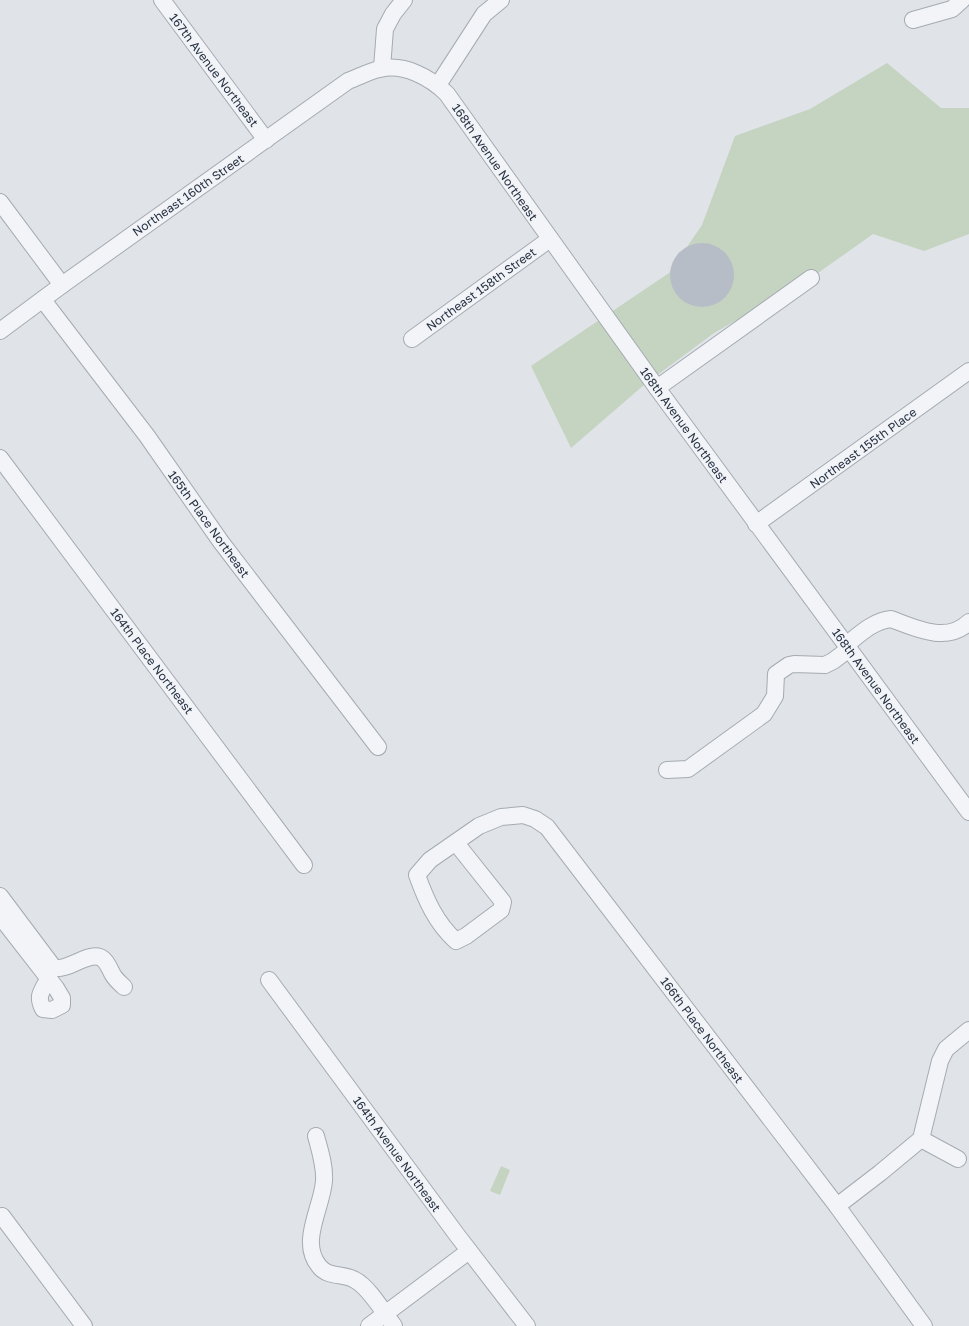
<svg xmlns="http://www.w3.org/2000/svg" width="969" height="1326" viewBox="0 0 969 1326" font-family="'Golos Text',sans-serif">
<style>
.green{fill:#c5d3c1}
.building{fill:#b7bdc6}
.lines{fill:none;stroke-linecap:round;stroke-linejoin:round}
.minor-casing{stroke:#a5abb3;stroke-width:18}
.minor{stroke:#f3f4f7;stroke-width:16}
.labels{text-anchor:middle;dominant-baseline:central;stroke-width:3;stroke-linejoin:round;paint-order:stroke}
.street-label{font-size:12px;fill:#283141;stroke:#f0f3f7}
</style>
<rect width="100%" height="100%" fill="#e0e4e9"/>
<g class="green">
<path d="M887 63 941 108H969V234L924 251 873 234 811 278 714 333 644 385 571 448 531 366 669 273 702 225 735 136 810 109Z"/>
<path d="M501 1166 510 1170 500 1195 490 1191Z"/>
</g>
<circle class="building" cx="702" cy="275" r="32"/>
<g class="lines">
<g class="minor-casing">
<g id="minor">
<path d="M162 0 266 140"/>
<path d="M913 20 952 9 962 0"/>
<path d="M382 68 385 29 393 14 404 0"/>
<path d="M438 85 484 14 501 0"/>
<path d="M0 202 62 285"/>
<path d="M43 300 147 436 221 542 378 747"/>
<path d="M0 331 62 285 348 81C359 77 369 71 380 69 404 63 431 78 447 94L657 388 969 812"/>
<path d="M412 339 550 239"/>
<path d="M657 388 811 278"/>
<path d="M0 458 304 865"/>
<path d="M756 524 969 371"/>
<path d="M846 645C860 634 873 621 891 619 915 628 947 644 969 622"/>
<path d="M667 770 688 769 764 714 775 696 776 674 789 665 794 664 825 665 833 661 849 649"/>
<path d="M456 843 503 902 501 910 466 936 456 941C436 923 426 900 417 875L430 860 479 826 501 817 523 815 535 819 547 827 837 1206 924 1326"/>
<path d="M0 896 54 968C69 971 91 949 103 959 108 963 110 970 113 975 116 980 120 983 124 987"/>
<path d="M0 916 56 988 62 998V1005L52 1010 43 1009C36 995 42 992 48 979"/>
<path d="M269 980 457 1235 527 1326"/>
<path d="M316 1136C320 1151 325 1166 324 1181 322 1208 299 1242 319 1266 328 1278 343 1273 355 1280 369 1287 384 1313 394 1326"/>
<path d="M921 1139 958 1159"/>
<path d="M837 1206 880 1173 921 1139 940 1061 946 1049 969 1030"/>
<path d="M2 1216 84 1326"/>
<path d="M369 1326 469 1251"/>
</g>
</g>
<use href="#minor" class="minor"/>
</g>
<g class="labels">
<g class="street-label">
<text transform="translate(214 70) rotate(53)">167th Avenue Northeast</text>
<text transform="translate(495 162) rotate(55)">168th Avenue Northeast</text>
<text transform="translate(188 195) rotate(-35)">Northeast 160th Street</text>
<text transform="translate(481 289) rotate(-36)">Northeast 158th Street</text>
<text transform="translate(684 425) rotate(54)">168th Avenue Northeast</text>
<text transform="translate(863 448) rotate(-36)">Northeast 155th Place</text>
<text transform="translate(209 524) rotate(54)">165th Place Northeast</text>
<text transform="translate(152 661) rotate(53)">164th Place Northeast</text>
<text transform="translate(876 686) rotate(54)">168th Avenue Northeast</text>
<text transform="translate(702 1030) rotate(53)">166th Place Northeast</text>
<text transform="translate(397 1154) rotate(54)">164th Avenue Northeast</text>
</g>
</g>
</svg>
